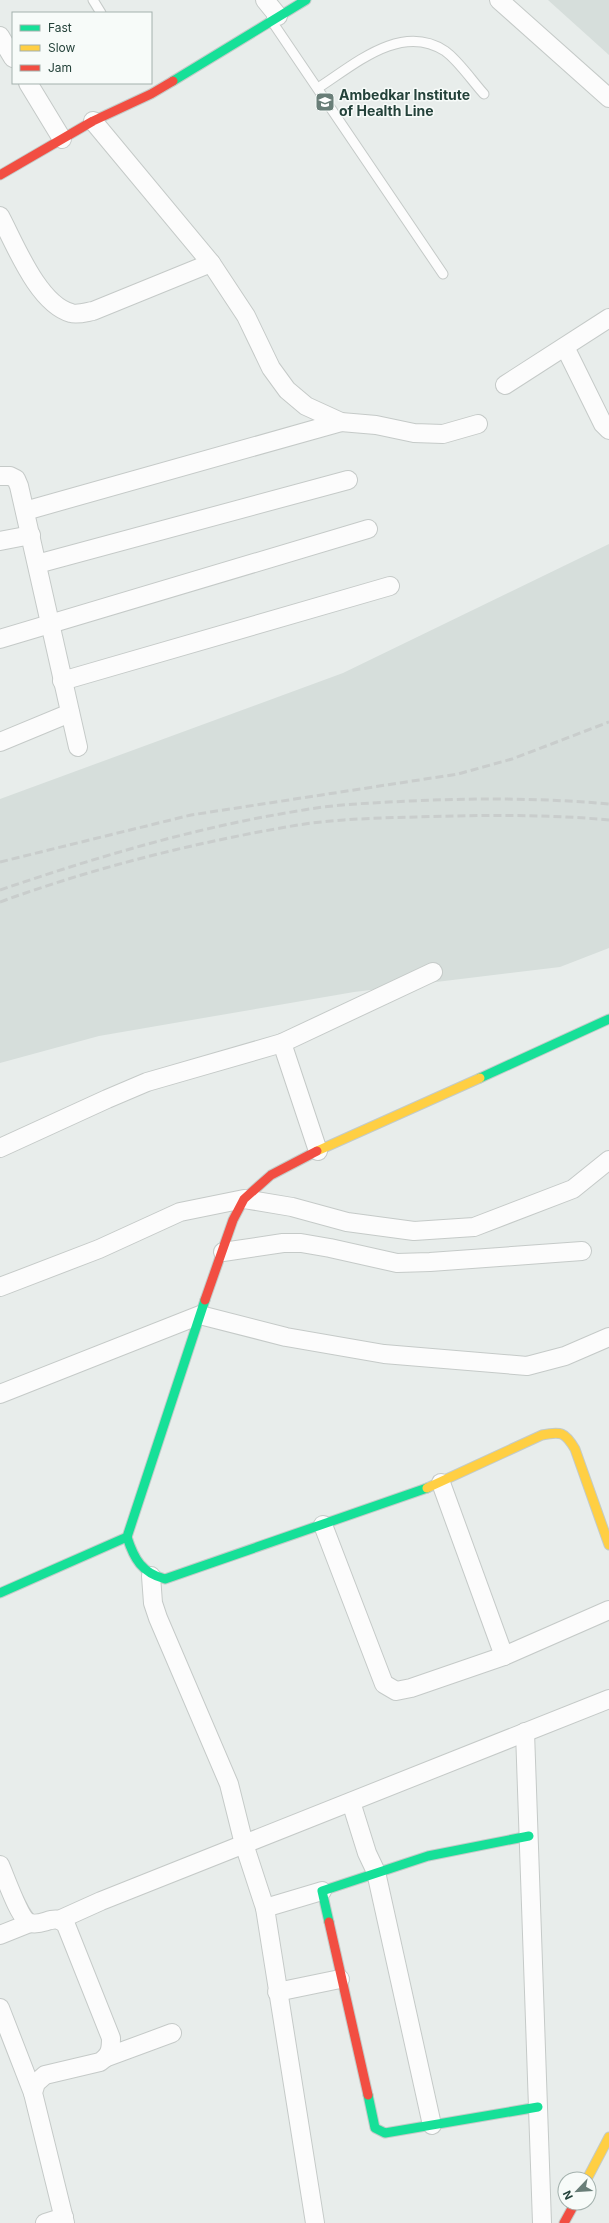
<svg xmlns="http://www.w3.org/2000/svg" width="609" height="2223" viewBox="0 0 609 2223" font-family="Inter,sans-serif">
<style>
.built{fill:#d6dedb}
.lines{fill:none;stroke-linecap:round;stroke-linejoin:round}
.lane-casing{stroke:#c5cac8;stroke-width:11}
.street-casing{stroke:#c5cac8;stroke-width:20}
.fast-casing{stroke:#c3cbc8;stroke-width:11}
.slow-casing{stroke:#c3cbc8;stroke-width:11}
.jam-casing{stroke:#c3cbc8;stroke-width:11}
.lane{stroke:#fcfcfc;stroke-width:9}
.street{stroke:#fcfcfc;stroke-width:18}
.fast{stroke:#16e098;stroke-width:9}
.slow{stroke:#ffcf43;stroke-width:9}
.jam{stroke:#f24e42;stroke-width:9}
.rail{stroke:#c9cdcc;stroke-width:3;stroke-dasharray:8 4;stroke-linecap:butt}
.labels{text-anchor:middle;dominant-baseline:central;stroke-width:3;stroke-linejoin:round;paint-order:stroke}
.poi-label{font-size:14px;font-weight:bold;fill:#24423a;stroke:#f7fbf9;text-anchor:start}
</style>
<rect width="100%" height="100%" fill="#e8edeb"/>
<g class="built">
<path d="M548 0H609V55Z"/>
<path d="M609 544V948L560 967 354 992 99 1036 0 1063V799L343 673Z"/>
</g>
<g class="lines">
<g class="lane-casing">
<g id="lane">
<path d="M93 0 101 13"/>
<path d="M271 20 443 274"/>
<path d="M318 88C354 65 401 22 445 51 458 60 473 82 484 94"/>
</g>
</g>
<g class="street-casing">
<g id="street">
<path d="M265 0 278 16"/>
<path d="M499 0 609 98"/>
<path d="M0 36 13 58"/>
<path d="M28 83 62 139"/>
<path d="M93 121 211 263 246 316 271 368 287 390 306 406 341 422 376 425 414 433 443 434 478 424"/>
<path d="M0 216C15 244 38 304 71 313 77 315 87 312 93 311L211 263"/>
<path d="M565 347 603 424 609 430"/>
<path d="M505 385 609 318"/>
<path d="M0 476H10L16 479 19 486 78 747"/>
<path d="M25 511 341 422"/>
<path d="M0 541 31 535"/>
<path d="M37 564 348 480"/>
<path d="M0 639 368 529"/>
<path d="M62 681 390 586"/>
<path d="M0 742 70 713"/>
<path d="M282 1043 318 1151"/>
<path d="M0 1148 107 1099 147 1082 282 1043 433 972"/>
<path d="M223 1252 283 1243H301L330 1248 397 1263 430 1262 582 1251"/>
<path d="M0 1287 99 1249 180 1212 244 1199 292 1207 347 1222 414 1231 474 1227 573 1189 609 1160"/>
<path d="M0 1394 200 1315 286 1337 384 1354 527 1366 565 1356 609 1337"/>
<path d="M441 1483 504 1656"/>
<path d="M323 1525 384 1684 396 1691 411 1688 504 1656 609 1610"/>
<path d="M151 1576 153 1603 158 1618 229 1784 244 1844 265 1908"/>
<path d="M525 1732 542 2223"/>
<path d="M351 1802 367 1853 376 1872 432 2125"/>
<path d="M0 1865C5 1876 20 1920 30 1923 44 1927 54 1912 66 1925L111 2038C111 2050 110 2055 100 2062L45 2075 36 2083 33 2093 65 2223"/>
<path d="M61 1919 101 1901 609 1699"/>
<path d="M0 1935 30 1923"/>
<path d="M277 1992 340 1979"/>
<path d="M0 2008 33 2093"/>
<path d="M107 2057 172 2033"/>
<path d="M45 2223 64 2217"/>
<path d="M315 2223 265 1908 322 1891"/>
</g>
</g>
<g class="fast-casing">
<g id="fast">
<path d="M173 81 306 0"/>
<path d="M480 1078 609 1019"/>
<path d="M127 1537C134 1559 142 1573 165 1579L427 1488"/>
<path d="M0 1593 127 1537 205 1300"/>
<path d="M329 1922 322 1891 428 1856 529 1836"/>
<path d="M368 2095 375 2128 385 2133 538 2107"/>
</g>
</g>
<g class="slow-casing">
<g id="slow">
<path d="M317 1151 480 1078"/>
<path d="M427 1488 542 1435C561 1431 565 1432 575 1449L609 1545"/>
<path d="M587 2179 609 2137"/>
</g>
</g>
<g class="jam-casing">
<g id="jam">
<path d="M0 175 93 121 151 94 173 81"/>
<path d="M205 1300 233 1220 244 1199 271 1175 317 1151"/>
<path d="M329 1922 368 2095"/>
<path d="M564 2223 575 2203"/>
</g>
</g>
<use href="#lane" class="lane"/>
<use href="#street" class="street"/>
<use href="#fast" class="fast"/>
<use href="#slow" class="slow"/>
<use href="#jam" class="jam"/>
<g class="rail">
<path d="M0 862 191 815 458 774 512 759 609 722"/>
<path d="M0 890C97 857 197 827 298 811 335 804 372 803 410 801 477 798 542 798 609 804"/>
<path d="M0 902C96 867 197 842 298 825 337 819 377 818 416 817 481 815 545 814 609 820"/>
</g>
</g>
<defs>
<g id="university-square" transform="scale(1)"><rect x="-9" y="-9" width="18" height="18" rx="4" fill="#697e78" stroke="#f7fbf9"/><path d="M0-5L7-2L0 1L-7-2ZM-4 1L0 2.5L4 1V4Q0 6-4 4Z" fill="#fff"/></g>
</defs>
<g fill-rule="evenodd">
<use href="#university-square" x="325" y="102"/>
</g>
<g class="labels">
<g class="poi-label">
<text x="339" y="94">Ambedkar Institute<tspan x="339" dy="16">of Health Line</tspan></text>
</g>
</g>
<rect x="12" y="12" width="140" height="72" fill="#f7fbf9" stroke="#a3b1ad"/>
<rect x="20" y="25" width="20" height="6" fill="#16e098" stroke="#a3b1ad"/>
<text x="48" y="32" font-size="12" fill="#24423a">Fast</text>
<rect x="20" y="45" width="20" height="6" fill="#ffcf43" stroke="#a3b1ad"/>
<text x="48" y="52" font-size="12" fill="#24423a">Slow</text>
<rect x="20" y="65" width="20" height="6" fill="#f24e42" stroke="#a3b1ad"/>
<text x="48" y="72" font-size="12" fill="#24423a">Jam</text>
<g transform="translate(577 2191) rotate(245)"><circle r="19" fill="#f7fbf9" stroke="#a3b1ad"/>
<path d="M0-3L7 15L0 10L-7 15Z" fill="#697e78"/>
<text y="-6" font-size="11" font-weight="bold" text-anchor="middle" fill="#24423a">N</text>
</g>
</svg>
